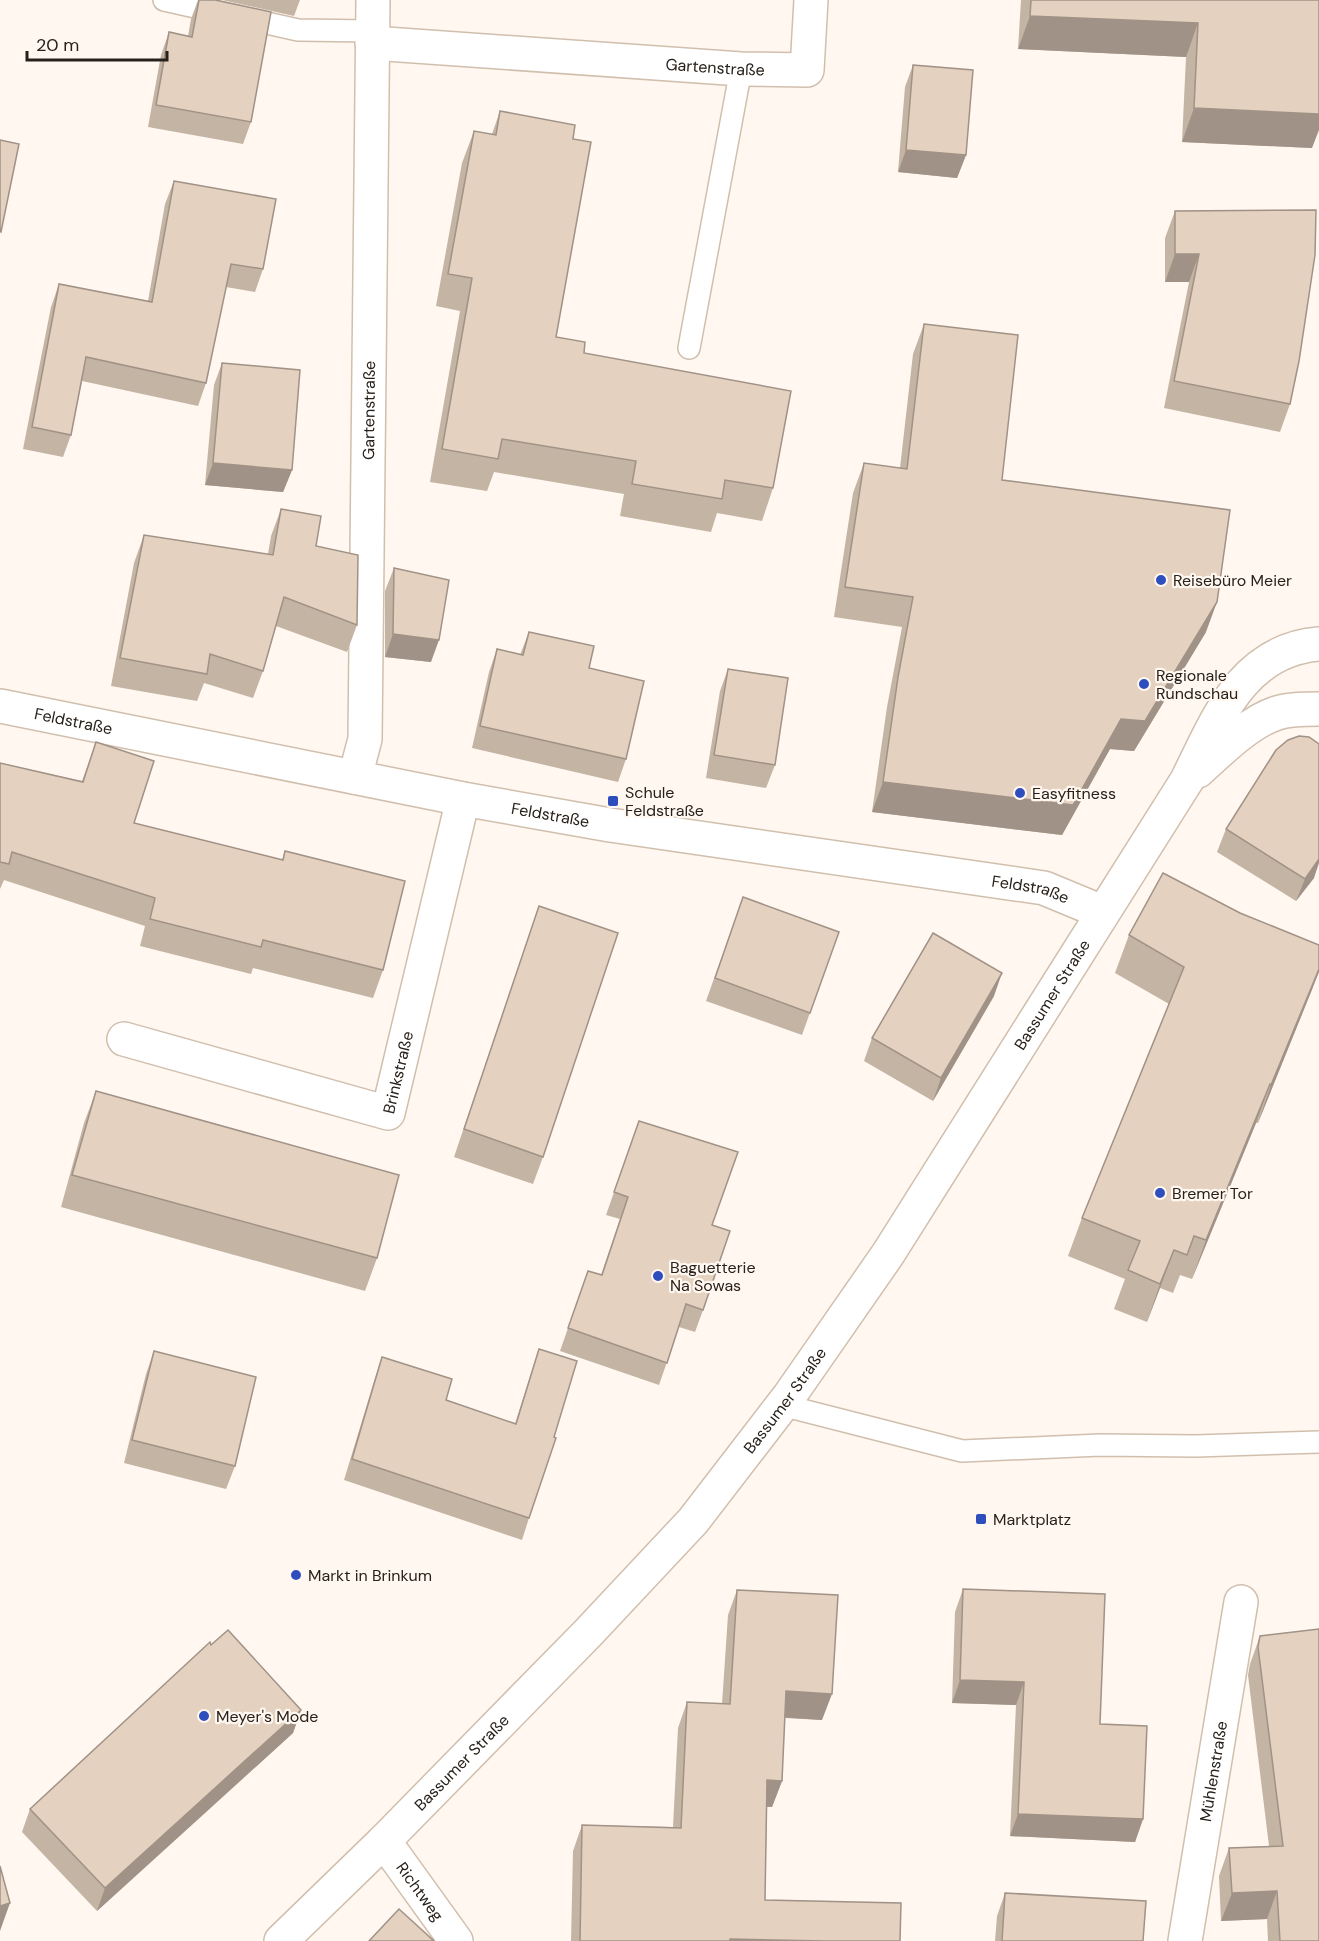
<svg xmlns="http://www.w3.org/2000/svg" width="1319" height="1941" viewBox="0 0 1319 1941" font-family="'DM Sans',sans-serif">
<style>
.lines{fill:none;stroke-linecap:round;stroke-linejoin:round}
.lane-casing{stroke:#d1bfad;stroke-width:24}
.street-casing{stroke:#d1bfad;stroke-width:36}
.secondary-casing{stroke:#d1bfad;stroke-width:36}
.lane{stroke:#fff;stroke-width:21}
.street{stroke:#fff;stroke-width:33}
.secondary{stroke:#fff;stroke-width:33}
.wall{fill:#c4b4a4}
.shaded-wall{fill:#a09286}
.building{fill:#e4d1bf;stroke:#a09286;stroke-width:1.5}
.poi-dot{fill:#2e4ebe;stroke:#fff7f0;stroke-width:2}
.labels{text-anchor:middle;dominant-baseline:central;stroke-width:4.5;stroke-linejoin:round;paint-order:stroke}
.street-label{font-size:16px;fill:#28211b;stroke:#fff7f0}
.poi-label{font-size:16px;fill:#28211b;stroke:#fff7f0;text-anchor:start}
</style>
<rect width="100%" height="100%" fill="#fff7f0"/>
<g class="lines">
<g class="lane-casing">
<g id="lane">
<path d="M164 0 298 30 372 31"/>
<path d="M689 348 741 69"/>
<path d="M782 1405 962 1451 1100 1445 1196 1446 1319 1442"/>
</g>
</g>
<g class="street-casing">
<g id="street">
<path id="s1" d="M372 43 741 69 807 70 811 0"/>
<path id="s2" d="M0 706 463 799 610 825 1044 888 1102 912"/>
<path id="s3" d="M355 777 365 739 373 0"/>
<path id="s4" d="M124 1039 388 1113 463 799"/>
<path id="s5" d="M384 1841 456 1941"/>
<path id="s6" d="M1185 1941 1241 1602"/>
</g>
</g>
<g class="secondary-casing">
<g id="secondary">
<path d="M1198 771C1220 751 1249 722 1277 713 1290 709 1305 709 1319 709"/>
<path id="s7" d="M281 1941 384 1841 588 1633 693 1521 790 1395 888 1254 1187 780C1217 720 1242 650 1319 644"/>
</g>
</g>
<use href="#lane" class="lane"/>
<use href="#street" class="street"/>
<use href="#secondary" class="secondary"/>
</g>
<g class="wall">
<path d="M198 0H215L251 122 243 144 148 127 161 55 169 32 188 36 191 19Z"/>
<path d="M222 0H300L294 16Z"/>
<path d="M1021 0H1319L1312 148 1182 142 1186 57 1018 49Z"/>
<path d="M913 65 966 155 957 178 898 172 905 87Z"/>
<path d="M500 111 573 139 556 337 584 353 773 488 762 521 717 513 711 532 620 516 624 494 494 472 487 491 430 482 460 311 436 306 462 163 474 131 492 134Z"/>
<path d="M174 181 263 269 255 292 226 287 206 383 198 406 82 381 71 435 63 457 23 449 51 307 59 284 148 301 165 204Z"/>
<path d="M1175 211 1290 404 1280 432 1164 408 1189 282H1165V238Z"/>
<path d="M924 324 1002 480 1206 632 1134 751 1110 749 1062 835 872 812 887 707 902 627 834 617 853 493 864 463 900 468 913 354Z"/>
<path d="M222 363 292 470 283 492 205 485 214 385Z"/>
<path d="M281 509 316 546 357 625 347 652 276 626 263 671 253 698 204 683 197 701 111 686 134 563 144 535 268 554 271 536Z"/>
<path d="M394 568 431 662 385 657V591Z"/>
<path d="M529 632 589 668 626 759 618 782 472 748 489 672 497 649 520 655Z"/>
<path d="M728 669 775 765 766 788 706 778 720 691Z"/>
<path d="M96 742 134 823 282 860 285 851 383 970 373 998 253 968 251 974 140 946 145 926 4 880 0 889V763L82 781Z"/>
<path d="M1226 829 1314 878 1296 901 1217 852Z"/>
<path d="M743 897 839 932 802 1035 706 1001Z"/>
<path d="M539 906 543 1157 533 1184 454 1157Z"/>
<path d="M1129 935 1313 987 1258 1123H1256L1192 1279 1180 1275 1173 1293 1160 1288 1147 1322 1114 1309 1125 1279 1068 1256 1082 1218 1169 1004 1115 973Z"/>
<path d="M994 996 933 1101 864 1061 872 1038Z"/>
<path d="M96 1091 377 1258 365 1291 61 1207 84 1123Z"/>
<path d="M639 1121 712 1225 703 1310 695 1332 679 1327 659 1385 560 1351 588 1271 601 1275 620 1219 606 1215Z"/>
<path d="M539 1349 529 1518 522 1540 344 1480 375 1378 382 1357 446 1400 515 1424 532 1370Z"/>
<path d="M154 1351 235 1466 226 1489 124 1463 146 1374Z"/>
<path d="M963 1589 1100 1724 1143 1819 1135 1842 1010 1836 1016 1705 952 1703 955 1612Z"/>
<path d="M737 1590 822 1720 785 1718 782 1781 772 1807H767L765 1900 900 1941H571L573 1851 582 1825 673 1827 678 1728 687 1702 722 1704 728 1615Z"/>
<path d="M1260 1636 1319 1941H1268L1267 1919 1221 1921 1219 1876 1229 1848 1269 1846 1248 1675 1250 1664Z"/>
<path d="M211 1645 301 1710 293 1733 97 1911 22 1832 30 1809Z"/>
<path d="M1005 1893 1143 1941H995L997 1916Z"/>
</g>
<g class="shaded-wall">
<path d="M1030 16 1198 23 1186 57 1018 49Z"/>
<path d="M1194 108 1319 114V130L1312 148 1182 142Z"/>
<path d="M906 150 966 155 957 178 898 172Z"/>
<path d="M1175 254H1199L1189 282H1165Z"/>
<path d="M213 463 292 470 283 492 205 485Z"/>
<path d="M1217 602 1206 632 1134 751 1110 749 1062 835 872 812 883 782Z"/>
<path d="M393 634 439 640 431 662 385 657Z"/>
<path d="M1319 859V863L1314 878 1296 901 1305 879Z"/>
<path d="M1319 969V972L1313 987 1258 1123 1271 1085Z"/>
<path d="M1002 973 994 996 933 1101 941 1078Z"/>
<path d="M1270 1084 1256 1123 1192 1279 1206 1240Z"/>
<path d="M1174 1250 1160 1288 1147 1322 1160 1284Z"/>
<path d="M960 1680 1024 1682 1016 1705 952 1703Z"/>
<path d="M786 1691 832 1694 822 1720 777 1717Z"/>
<path d="M301 1710 293 1733 97 1911 105 1888Z"/>
<path d="M767 1780 782 1781 772 1807 758 1806Z"/>
<path d="M1018 1814 1143 1819 1135 1842 1010 1836Z"/>
<path d="M1277 1891 1267 1919 1221 1921 1232 1893Z"/>
<path d="M10 1903 0 1931V1906Z"/>
<path d="M730 1939 824 1941H730Z"/>
</g>
<g class="building">
<path d="M199 0H215L271 12 251 122 156 105 169 32 192 37Z"/>
<path d="M1031 0H1319V114L1194 108 1198 23 1030 16Z"/>
<path d="M913 65 973 70 966 155 906 150Z"/>
<path d="M500 111 575 125 573 139 591 142 556 337 585 342 584 353 791 391 773 488 725 480 722 499 632 484 636 461 502 439 498 459 442 449 472 278 448 274 474 131 496 135Z"/>
<path d="M0 140 19 144 1 232 0 231Z"/>
<path d="M174 181 276 199 263 269 231 264 206 383 86 357 71 435 32 427 59 284 152 302Z"/>
<path d="M1316 210 1315 255 1299 361 1290 404 1174 381 1199 254H1175V211Z"/>
<path d="M924 324 1018 335 1002 480 1230 510 1217 602 1145 721 1121 719 1073 805 883 782 898 677 913 597 845 587 864 463 907 469Z"/>
<path d="M222 363 300 370 292 470 213 463Z"/>
<path d="M281 509 321 516 316 546 358 555 357 625 284 597 263 671 210 654 207 674 120 658 144 535 273 555Z"/>
<path d="M394 568 449 580 439 640 393 634Z"/>
<path d="M529 632 594 646 589 668 644 681 626 759 480 726 497 649 523 655Z"/>
<path d="M728 669 788 678 775 765 714 755Z"/>
<path d="M1299 736 1309 737 1319 744V859L1305 879 1226 829 1276 750 1288 740Z"/>
<path d="M96 742 154 761 134 823 283 860 285 851 405 881 383 970 263 940 261 947 150 919 155 898 12 852 9 864 0 862V763L83 782Z"/>
<path d="M1163 873 1240 913 1319 945V969L1271 1085 1270 1084 1206 1240 1194 1236 1187 1255 1174 1250 1160 1284 1128 1270 1140 1241 1082 1218 1184 967 1129 935Z"/>
<path d="M743 897 839 932 810 1013 715 978Z"/>
<path d="M539 906 618 933 543 1157 464 1129Z"/>
<path d="M933 933 1002 973 941 1078 872 1038Z"/>
<path d="M96 1091 399 1175 377 1258 72 1175Z"/>
<path d="M639 1121 738 1152 712 1225 730 1231 703 1310 686 1304 667 1363 568 1328 588 1271 602 1275 628 1197 614 1192Z"/>
<path d="M539 1349 577 1361 554 1437 556 1438 529 1518 352 1459 382 1357 452 1379 446 1400 516 1424Z"/>
<path d="M154 1351 256 1377 235 1466 132 1440Z"/>
<path d="M963 1589 1105 1594 1100 1724 1147 1726 1143 1819 1018 1814 1024 1682 960 1680Z"/>
<path d="M737 1590 838 1595 832 1694 786 1691 782 1781 767 1780 765 1900 901 1903 900 1941H824L730 1939V1941H580L582 1825 681 1828 687 1702 730 1704Z"/>
<path d="M1319 1629V1941H1280L1277 1891 1232 1893 1229 1848 1283 1846 1258 1647 1260 1636Z"/>
<path d="M228 1630 301 1710 105 1888 30 1809 210 1642 211 1645Z"/>
<path d="M0 1866 10 1903 0 1906Z"/>
<path d="M1005 1893 1146 1901 1143 1941H1002Z"/>
<path d="M399 1909 434 1941H369Z"/>
</g>
<g class="poi-dot">
<circle cx="1161" cy="580" r="6"/>
<circle cx="1144" cy="684" r="6"/>
<circle cx="1020" cy="793" r="6"/>
<rect x="607" y="795" width="12" height="12" rx="3"/>
<circle cx="1160" cy="1193" r="6"/>
<circle cx="658" cy="1276" r="6"/>
<rect x="975" y="1513" width="12" height="12" rx="3"/>
<circle cx="296" cy="1575" r="6"/>
<circle cx="204" cy="1716" r="6"/>
</g>
<g class="labels">
<g class="street-label">
<text stroke="none"><textPath href="#s1" startOffset="344">Gartenstraße</textPath></text>
<text stroke="none"><textPath href="#s3" startOffset="368">Gartenstraße</textPath></text>
<text stroke="none"><textPath href="#s2" startOffset="75">Feldstraße</textPath></text>
<text stroke="none"><textPath href="#s2" startOffset="561">Feldstraße</textPath></text>
<text stroke="none"><textPath href="#s2" startOffset="1047">Feldstraße</textPath></text>
<text stroke="none"><textPath href="#s7" startOffset="1226">Bassumer Straße</textPath></text>
<text stroke="none"><textPath href="#s4" startOffset="316">Brinkstraße</textPath></text>
<text stroke="none"><textPath href="#s7" startOffset="740">Bassumer Straße</textPath></text>
<text stroke="none"><textPath href="#s7" startOffset="254">Bassumer Straße</textPath></text>
<text stroke="none"><textPath href="#s6" startOffset="172">Mühlenstraße</textPath></text>
<text stroke="none"><textPath href="#s5" startOffset="62">Richtweg</textPath></text>
</g>
<g class="poi-label">
<text x="1173" y="580">Reisebüro Meier</text>
<text x="1156" y="675">Regionale<tspan x="1156" dy="18">Rundschau</tspan></text>
<text x="625" y="792">Schule<tspan x="625" dy="18">Feldstraße</tspan></text>
<text x="1032" y="793">Easyfitness</text>
<text x="1172" y="1193">Bremer Tor</text>
<text x="670" y="1267">Baguetterie<tspan x="670" dy="18">Na Sowas</tspan></text>
<text x="993" y="1519">Marktplatz</text>
<text x="308" y="1575">Markt in Brinkum</text>
<text x="216" y="1716">Meyer's Mode</text>
</g>
</g>
<path d="M27 51v9h140v-9" fill="none" stroke="#28211b" stroke-width="3"/>
<text x="36" y="51" font-size="18" fill="#28211b" stroke="#fff7f0" stroke-width="4.5" paint-order="stroke">20 m</text>
</svg>
